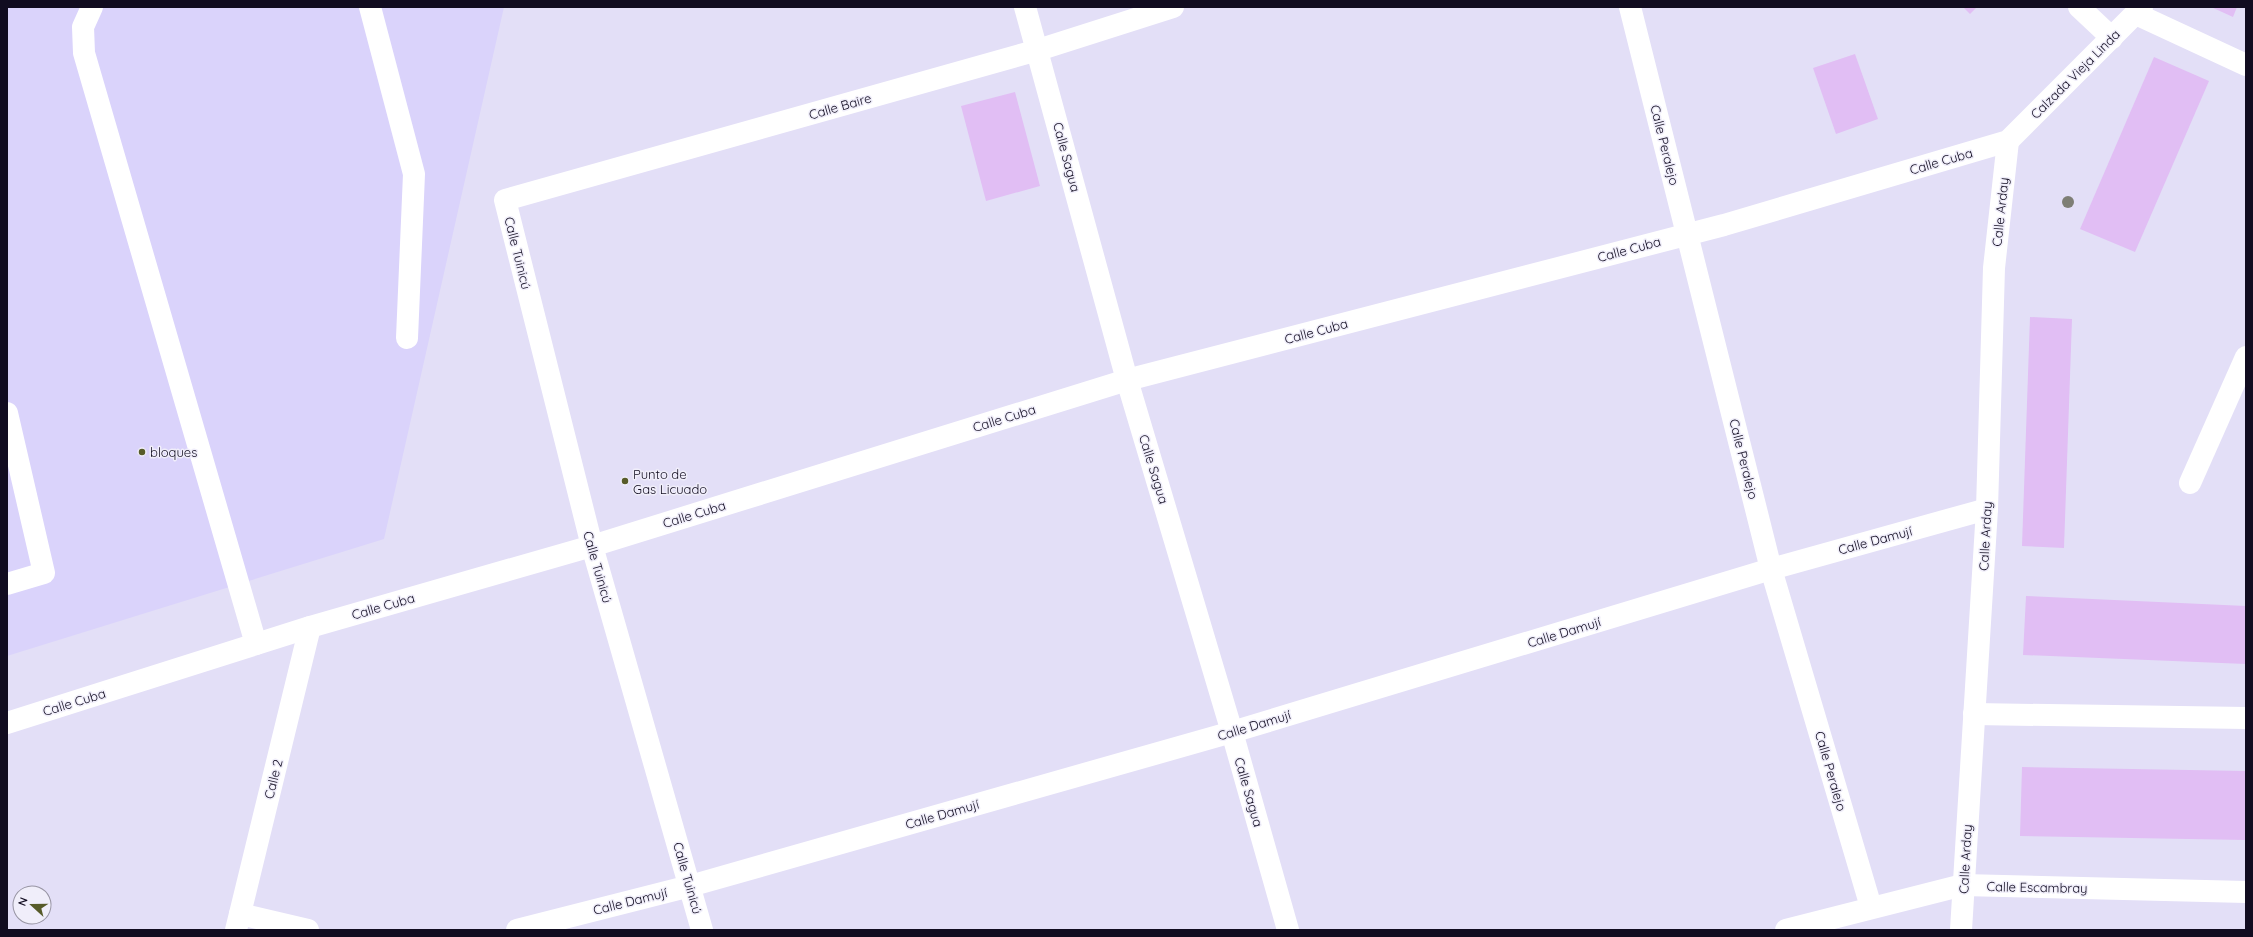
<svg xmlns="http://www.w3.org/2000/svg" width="2253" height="937" viewBox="0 0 2253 937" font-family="Quicksand,sans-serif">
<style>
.built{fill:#dad3fb}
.building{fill:#e1bef4}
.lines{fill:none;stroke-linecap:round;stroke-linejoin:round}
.minor{stroke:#fff;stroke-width:22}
.tree{fill:#7e7e75}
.poi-dot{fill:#575b29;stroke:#f0eefa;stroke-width:1.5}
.labels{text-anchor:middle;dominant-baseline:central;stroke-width:3;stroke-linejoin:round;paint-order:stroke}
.street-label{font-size:13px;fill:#110c20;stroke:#f0eefa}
.poi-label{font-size:13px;fill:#110c20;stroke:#f0eefa;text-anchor:start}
</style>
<rect width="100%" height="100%" fill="#e3dff7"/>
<path class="built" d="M7 7H504L384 539 7 656Z"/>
<g class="building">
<path d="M1963 7H1977L1970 14Z"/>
<path d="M2211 7H2237L2233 17Z"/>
<path d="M1855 54 1878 119 1836 134 1813 68Z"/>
<path d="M2154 57 2209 81 2135 252 2080 229Z"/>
<path d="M1015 92 1040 186 986 201 961 106Z"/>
<path d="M2030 317 2072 319 2064 548 2022 546Z"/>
<path d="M2026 596 2246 606V664L2023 655Z"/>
<path d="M2022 767 2246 771V840L2020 836Z"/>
</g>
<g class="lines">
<g class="minor">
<path d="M92 7 83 27 84 53 256 644"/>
<path d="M370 7 414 174 407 338"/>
<path d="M1025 7 1127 380 1232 732 1288 930"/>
<path d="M1630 7 1771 569 1871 907"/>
<path d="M2079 7 2112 38"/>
<path d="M2136 14 2246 65"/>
<path d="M7 413 44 573 7 584"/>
<path d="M2190 483 2246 357"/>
<path d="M1974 714 2246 718"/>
<path d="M7 723 310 627 592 546 1127 380 1724 225 2008 141 2142 7"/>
<path d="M240 914 308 930"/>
<path d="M236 930 310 627"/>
<path d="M517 930 690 886 1232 732 1771 569 1987 509"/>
<path d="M702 930 592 546 505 200 1038 50 1173 7"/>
<path d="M1786 930 1963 885 2246 892"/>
<path d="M1961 930 1987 509 1994 268 2008 141"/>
</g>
</g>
<circle class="tree" cx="2068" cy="202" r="6"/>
<g class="poi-dot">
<circle cx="142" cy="452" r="4"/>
<circle cx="625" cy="481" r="4"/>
</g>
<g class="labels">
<g class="street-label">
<text transform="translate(2075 74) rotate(-45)">Calzada Vieja Linda</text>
<text transform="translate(840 106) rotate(-16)">Calle Baire</text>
<text transform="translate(1665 145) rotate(76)">Calle Peralejo</text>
<text transform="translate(1067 157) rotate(75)">Calle Sagua</text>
<text transform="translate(1941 161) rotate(-16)">Calle Cuba</text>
<text transform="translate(2000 212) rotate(-84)">Calle Arday</text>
<text transform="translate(1629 249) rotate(-15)">Calle Cuba</text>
<text transform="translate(518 253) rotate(76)">Calle Tuinicú</text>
<text transform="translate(1316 331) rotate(-15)">Calle Cuba</text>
<text transform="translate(1004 418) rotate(-17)">Calle Cuba</text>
<text transform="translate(1744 459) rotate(76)">Calle Peralejo</text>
<text transform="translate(1154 469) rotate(73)">Calle Sagua</text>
<text transform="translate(694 514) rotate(-17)">Calle Cuba</text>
<text transform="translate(1985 536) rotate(-87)">Calle Arday</text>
<text transform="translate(1875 540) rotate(-15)">Calle Damují</text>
<text transform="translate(598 567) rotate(74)">Calle Tuinicú</text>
<text transform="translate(383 606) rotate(-16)">Calle Cuba</text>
<text transform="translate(1564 632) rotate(-17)">Calle Damují</text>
<text transform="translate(74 702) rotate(-17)">Calle Cuba</text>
<text transform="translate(1254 725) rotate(-17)">Calle Damují</text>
<text transform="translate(1831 771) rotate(74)">Calle Peralejo</text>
<text transform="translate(273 779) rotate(-76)">Calle 2</text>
<text transform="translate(1249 792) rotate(74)">Calle Sagua</text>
<text transform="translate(942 814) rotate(-16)">Calle Damují</text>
<text transform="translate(1965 859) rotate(-87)">Calle Arday</text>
<text transform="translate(688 878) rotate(74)">Calle Tuinicú</text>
<text transform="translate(2037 887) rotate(1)">Calle Escambray</text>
<text transform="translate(630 901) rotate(-14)">Calle Damují</text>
</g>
<g class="poi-label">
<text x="150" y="452">bloques</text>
<text x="633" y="474">Punto de<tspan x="633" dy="15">Gas Licuado</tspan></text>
</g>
</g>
<rect width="2253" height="937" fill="none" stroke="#110c20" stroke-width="16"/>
<g transform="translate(32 905) rotate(291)"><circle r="19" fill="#f0eefa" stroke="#9794a3"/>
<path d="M0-3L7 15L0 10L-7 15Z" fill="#575b29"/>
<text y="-6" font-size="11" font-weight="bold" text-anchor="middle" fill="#110c20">N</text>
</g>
</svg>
